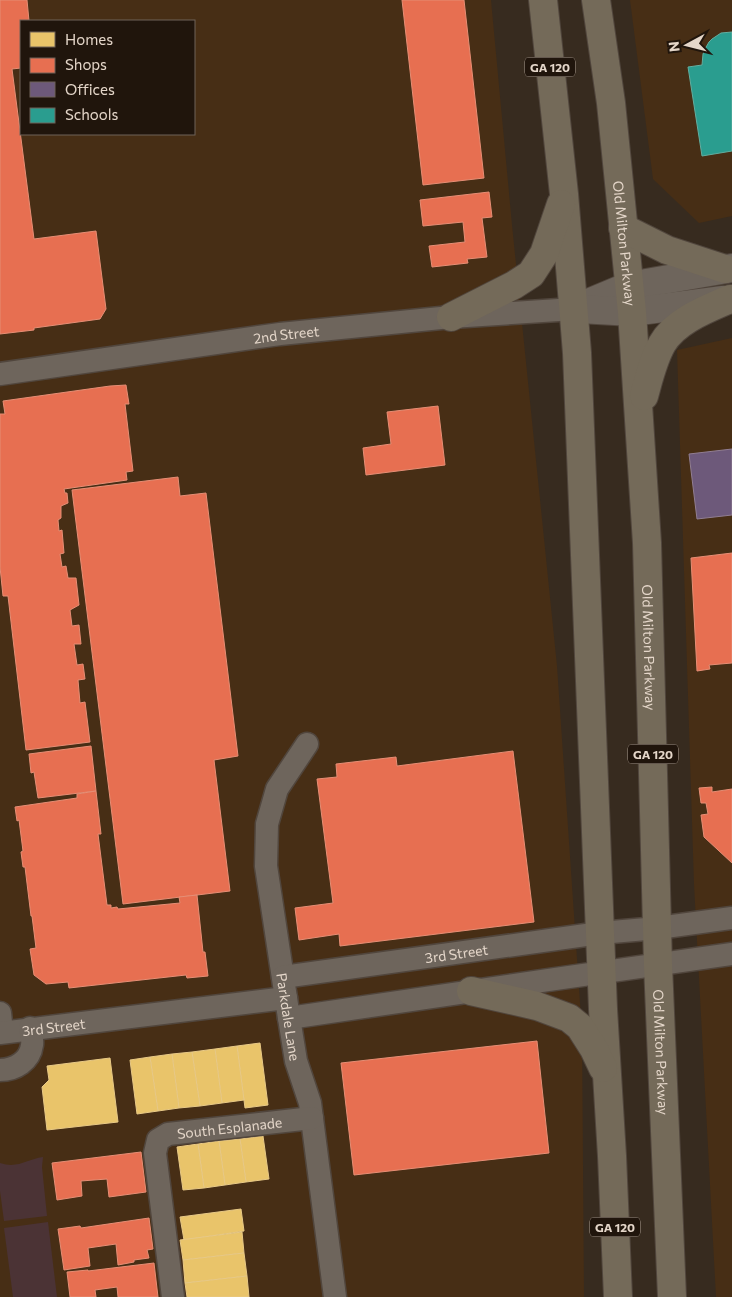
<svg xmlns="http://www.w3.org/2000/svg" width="732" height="1297" viewBox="0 0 732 1297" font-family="Commissioner,sans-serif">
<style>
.built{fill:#472e15;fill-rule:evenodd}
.green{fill:#4b3335}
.homes{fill:#e9c46a;stroke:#e8c986}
.shops{fill:#e76f51;stroke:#e68e75}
.offices{fill:#6d597a;stroke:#917e92}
.schools{fill:#2a9d8f;stroke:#62aea0}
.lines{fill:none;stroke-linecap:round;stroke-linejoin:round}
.street-casing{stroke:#51463d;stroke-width:25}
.secondary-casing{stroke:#51463d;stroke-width:30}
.highway-casing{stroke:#51463d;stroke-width:30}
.street{stroke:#6e655c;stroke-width:22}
.secondary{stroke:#6e655c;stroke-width:28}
.highway{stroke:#746a59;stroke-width:28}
.labels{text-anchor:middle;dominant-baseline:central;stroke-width:5;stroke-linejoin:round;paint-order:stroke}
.shield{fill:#20150c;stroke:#a99c90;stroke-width:1}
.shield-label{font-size:12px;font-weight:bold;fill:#e4d6c9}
.street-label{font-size:14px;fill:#e4d6c9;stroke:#20150c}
</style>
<rect width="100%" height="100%" fill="#372b1f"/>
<g class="built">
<path d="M0 0H491L512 225 557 666 582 1032 584 1297H0ZM21 21H194V134H21Z"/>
<path d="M630 0H732V216L699 223 653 179Z"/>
<path d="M732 338V1297H716L694 884 677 350Z"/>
</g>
<g class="green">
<path d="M43 1157 42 1167 47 1216 4 1221 0 1191V1163C18 1169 27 1159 43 1157Z"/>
<path d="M48 1222 57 1297H13L4 1228Z"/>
</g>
<g class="homes">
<path d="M260 1043 268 1105 245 1108 237 1046Z"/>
<path d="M237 1046 244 1100 222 1103 215 1049Z"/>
<path d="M215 1049 222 1103 200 1106 192 1052Z"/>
<path d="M192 1052 200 1106 179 1108 172 1054Z"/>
<path d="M172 1054 179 1108 158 1111 150 1057Z"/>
<path d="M150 1057 158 1111 137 1114 130 1060Z"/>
<path d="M110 1058 118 1122 47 1130 42 1087 49 1080 47 1066Z"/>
<path d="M263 1136 269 1179 246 1182 240 1139Z"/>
<path d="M240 1139 246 1182 225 1185 219 1141Z"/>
<path d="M219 1141 225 1185 204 1188 198 1144Z"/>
<path d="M198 1144 204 1188 183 1190 177 1147Z"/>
<path d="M241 1209 244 1231 184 1240 180 1217Z"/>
<path d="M242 1232 244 1253 183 1260 180 1240Z"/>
<path d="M244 1253 247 1276 185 1283 183 1260Z"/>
<path d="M247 1276 249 1297H187L185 1283Z"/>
</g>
<g class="shops">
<path d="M0 0H27L29 21H21V68L12 69 34 239 96 231 106 309 100 319 34 328V330L0 334Z"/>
<path d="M402 0H464L484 178 423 185Z"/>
<path d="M489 192 492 217 482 218 487 257 467 259 468 263 432 267 429 246 465 242 463 222 423 226 420 200Z"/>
<path d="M126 385 129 404H125L133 471 126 472 127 480 64 489 65 493H67L68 503 61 506V518L58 520 59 531 62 530 64 553 60 554 62 567 66 566 68 578H76L79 605 70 610 72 626 79 625 81 644H74L77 665 83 664 85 679 78 680 80 703 85 702 90 742 26 750 8 596H3L0 567V414H5L3 401 110 386Z"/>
<path d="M438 406 445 465 366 475 363 448 391 444 387 412Z"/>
<path d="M178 477 180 496 206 493 238 756 214 760 230 891 123 904 72 490Z"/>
<path d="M732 553V663L709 665 710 669 697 671 691 558Z"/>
<path d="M91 746 96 791 38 798 34 772 31 773 29 754Z"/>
<path d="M513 751 534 922 340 946 339 934 299 940 295 908 333 903 317 779 337 777 336 764 396 757 397 766Z"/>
<path d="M712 787V792L732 789V863L704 837 701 815 708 814 706 803H701L699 788Z"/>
<path d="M96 791 101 834H98L107 905H111V908L117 907 118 909 180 903 179 897 197 895 203 952H205L208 976 187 978 186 975 69 988 68 982 46 984 34 975 30 949 36 948 32 916H31L25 867H23L21 852 23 851 19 820 17 821 15 807 77 798V794Z"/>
<path d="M537 1041 549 1153 354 1175 341 1063Z"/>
<path d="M141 1152 146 1192 109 1197 107 1179 81 1181 82 1196 57 1200 52 1163Z"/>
<path d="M149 1218 153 1249 147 1250 149 1258 134 1260V1262L118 1265 116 1244 88 1248 90 1266 64 1270 58 1229 80 1226 81 1228Z"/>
<path d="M154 1263 158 1297H118L117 1287 95 1290 96 1297H70L67 1272 88 1270V1271Z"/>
</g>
<path class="offices" d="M732 449V515L697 519 689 454Z"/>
<path class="schools" d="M732 32V151L702 156 688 67 702 65 703 54 705 49 709 42 712 39 721 33Z"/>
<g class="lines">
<g class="street-casing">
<g id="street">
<path id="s1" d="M0 374 280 334 451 317 574 309"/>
<path id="s2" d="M307 744 277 789 267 824 266 866 289 1018 296 1061 310 1103 335 1297"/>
<path id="s3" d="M283 977 600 933 658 928 732 918"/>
<path d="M0 1013 2 1032"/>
<path d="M289 1018 569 977 732 954"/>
<path id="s4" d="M0 1033 286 998"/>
<path d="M0 1070C15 1070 30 1061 32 1045 33 1040 31 1034 30 1028"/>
<path id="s5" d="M173 1297 155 1153 158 1140 168 1134 312 1118"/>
</g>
</g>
<g class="secondary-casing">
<g id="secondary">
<path d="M574 309 629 286 732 268"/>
<path d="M580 309 632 312 723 300"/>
</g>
</g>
<g class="highway-casing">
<g id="highway">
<path d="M543 0 564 194 577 353 603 1009 612 1156 618 1297"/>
<path id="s6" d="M596 0 611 103 632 312 647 543 658 965 672 1297"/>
<path d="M623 228 667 250 725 269"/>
<path d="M451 317 514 285 531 274 544 254 561 204"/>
<path d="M644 396C649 378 653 360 662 344 675 321 707 309 730 299"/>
<path d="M471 991 537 1006 569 1018 580 1027 594 1049 603 1068"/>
</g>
</g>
<use href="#street" class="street"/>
<use href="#secondary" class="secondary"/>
<use href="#highway" class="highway"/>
</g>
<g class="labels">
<g class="shield">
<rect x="525" y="57.5" width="50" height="19" rx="4"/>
<rect x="628" y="744.5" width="50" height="19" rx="4"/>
<rect x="590" y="1217.5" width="50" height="19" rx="4"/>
</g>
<g class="shield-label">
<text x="550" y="67">GA 120</text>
<text x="653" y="754">GA 120</text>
<text x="615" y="1227">GA 120</text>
</g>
<g class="street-label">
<text stroke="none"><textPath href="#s6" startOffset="245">Old Milton Parkway</textPath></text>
<text stroke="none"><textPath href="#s1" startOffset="289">2nd Street</textPath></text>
<text stroke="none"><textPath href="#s6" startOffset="650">Old Milton Parkway</textPath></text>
<text stroke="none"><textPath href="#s3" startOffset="175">3rd Street</textPath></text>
<text stroke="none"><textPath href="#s2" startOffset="285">Parkdale Lane</textPath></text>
<text stroke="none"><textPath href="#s4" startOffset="54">3rd Street</textPath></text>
<text stroke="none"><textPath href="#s6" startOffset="1055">Old Milton Parkway</textPath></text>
<text stroke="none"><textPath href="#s5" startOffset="232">South Esplanade</textPath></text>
</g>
</g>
<rect x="20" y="20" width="175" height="115" fill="#20150c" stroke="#6e6258"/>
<rect x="30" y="32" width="25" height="15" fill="#e9c46a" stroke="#6e6258"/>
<text x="65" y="45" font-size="15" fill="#e4d6c9">Homes</text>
<rect x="30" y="58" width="25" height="15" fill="#e76f51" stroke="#6e6258"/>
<text x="65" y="70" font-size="15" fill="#e4d6c9">Shops</text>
<rect x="30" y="82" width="25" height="15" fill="#6d597a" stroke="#6e6258"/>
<text x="65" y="95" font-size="15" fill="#e4d6c9">Offices</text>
<rect x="30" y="108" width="25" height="15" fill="#2a9d8f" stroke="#6e6258"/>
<text x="65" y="120" font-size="15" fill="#e4d6c9">Schools</text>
<g transform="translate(687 45) rotate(263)" stroke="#20150c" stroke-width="4" paint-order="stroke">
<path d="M0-4L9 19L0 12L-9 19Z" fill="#e4d6c9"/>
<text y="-8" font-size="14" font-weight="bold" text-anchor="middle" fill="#e4d6c9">N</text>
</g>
</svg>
